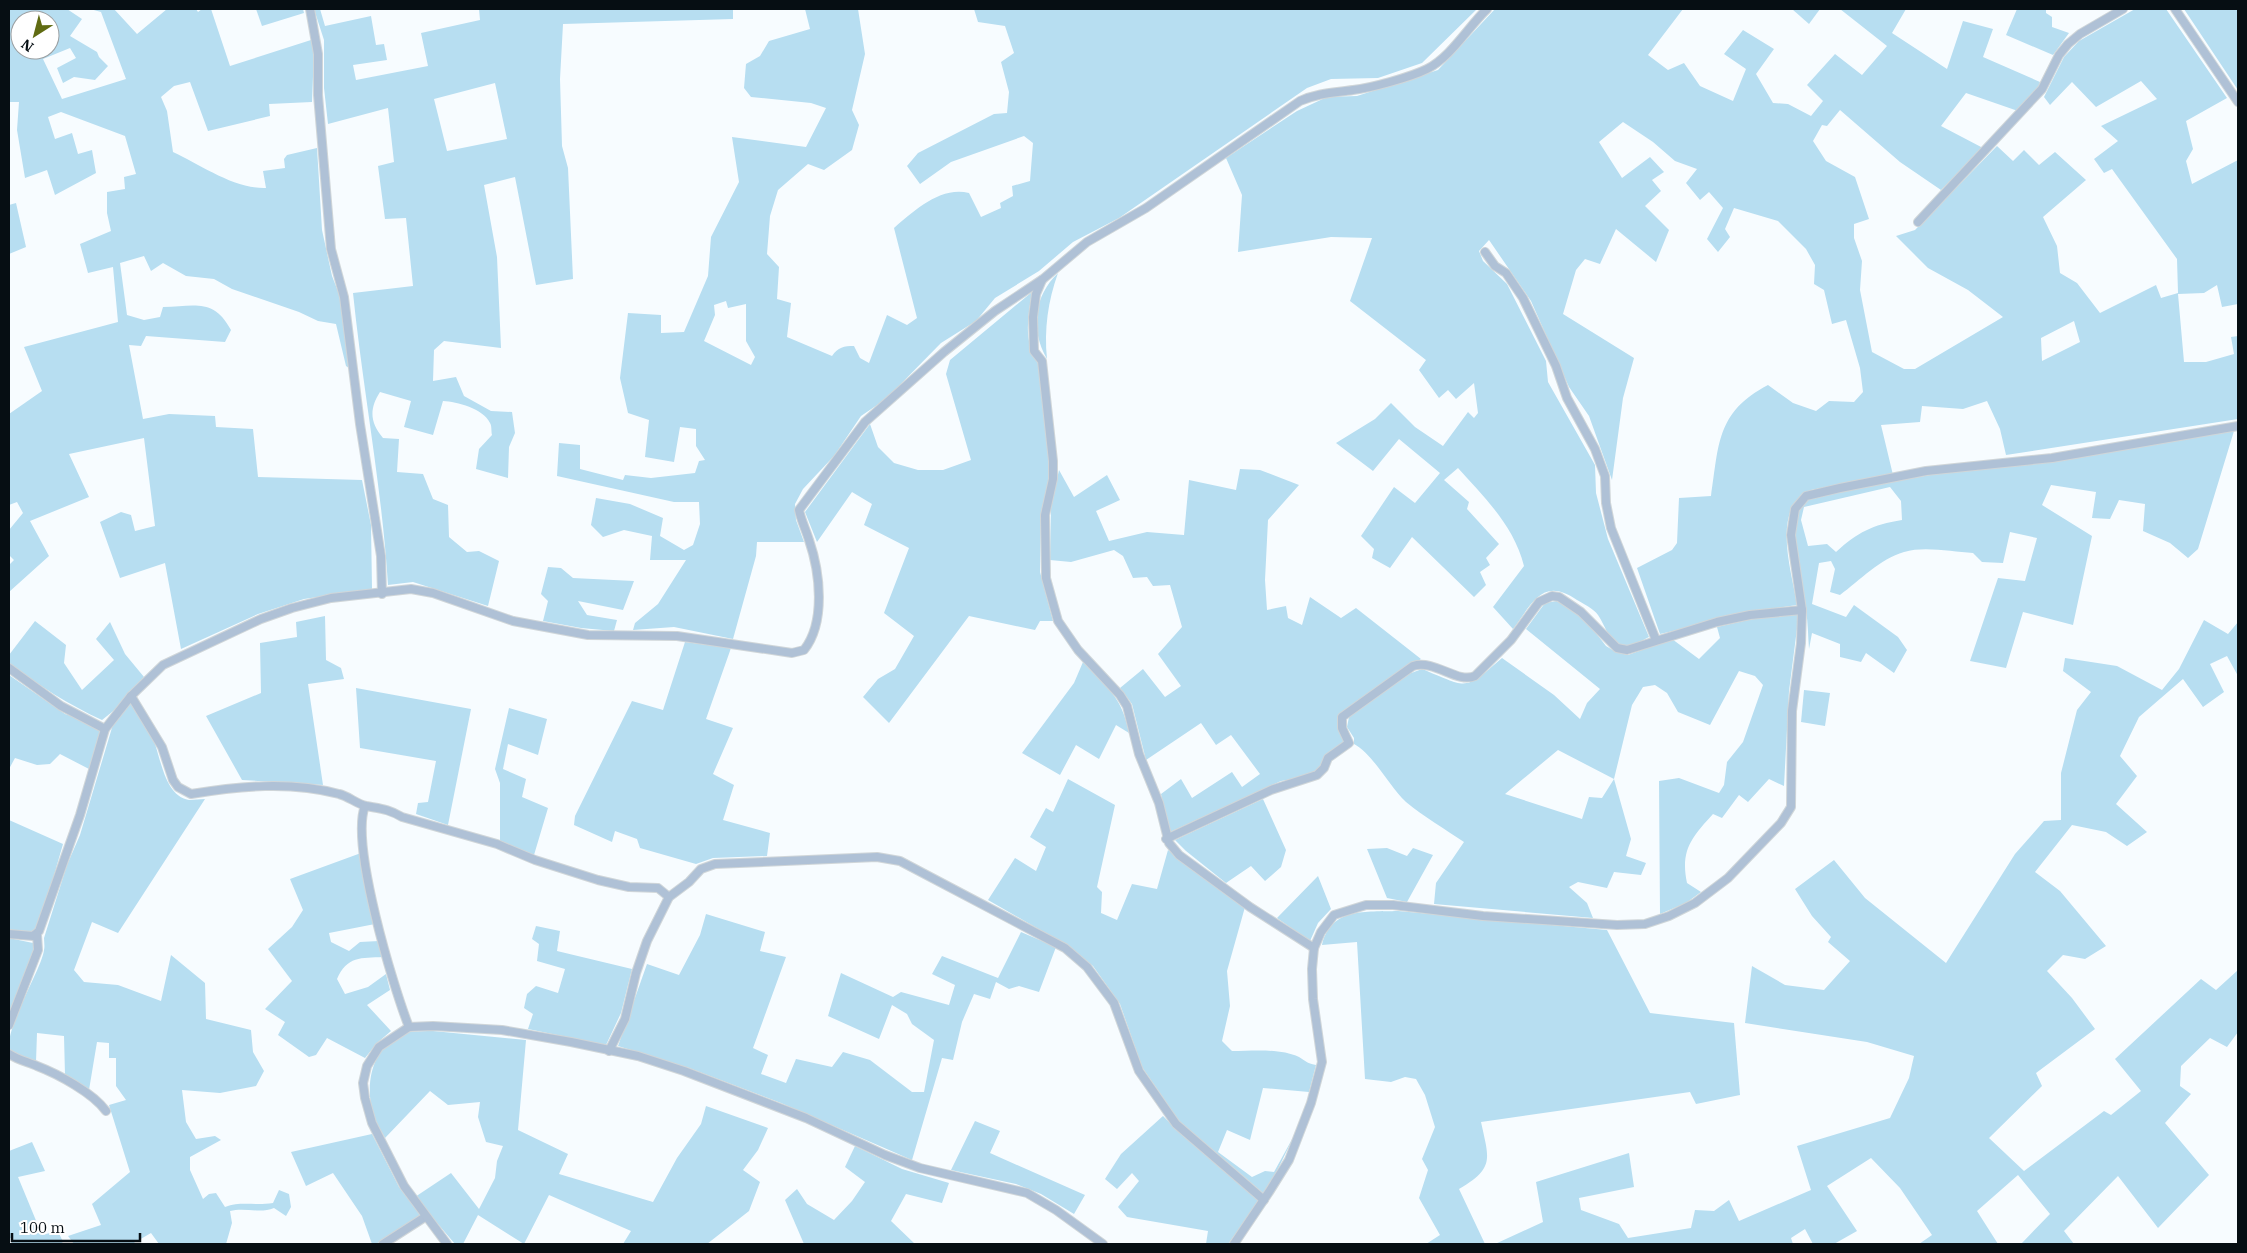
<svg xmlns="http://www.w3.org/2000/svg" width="2247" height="1253" viewBox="0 0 2247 1253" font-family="'IBM Plex Serif',serif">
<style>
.green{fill:#b7def1;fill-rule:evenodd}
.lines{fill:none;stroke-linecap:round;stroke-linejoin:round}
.street-casing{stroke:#d0d6d9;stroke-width:10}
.street{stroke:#afc1d6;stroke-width:8}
</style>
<rect width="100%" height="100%" fill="#f7fcff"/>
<g class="green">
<path d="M9 9H67L82 19 70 36 97 52 99 57 108 66 95 80 74 77 63 83 57 68 76 58 70 48 43 59 62 99 126 79 101 12 90 9H114L137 34 167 9H196L198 12 202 9H211L230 66 311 40 314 51 312 102 269 104 270 116 208 131 190 82 174 86 161 97 167 111 173 152C201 165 234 189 266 188L263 171 285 168 284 159 287 155 317 148 322 230 332 276 341 299 349 368 346 366 336 324 318 321 299 312 232 289 214 279 186 276 163 263 151 271 144 256 120 263 127 315 144 320 160 317 163 307C195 306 214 298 231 330L225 342 146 336 141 346 129 345 143 419 169 414 215 416 216 427 253 429 258 477 362 480 371 525 372 589 304 599 258 614 181 649 165 563 120 578 100 522 121 512 131 515 135 531 155 526 144 438 69 454 89 497 30 521 49 556 9 592V565L14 560 9 555V530L23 513 17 502 9 505V414L42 391 24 347 118 322 113 267 88 273 80 244 111 231 107 213V192L125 189 124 177 136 174 125 136 61 112 48 117 55 139 72 133 78 154 92 150 96 173 55 195 47 170 25 178 17 130 19 102H9ZM20 20H50V50H20Z"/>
<path d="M256 9H303L304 13 262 26Z"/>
<path d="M314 9H320L325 26 371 16 376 45 384 44 387 60 353 65 356 80 428 66 421 33 480 20 479 9H733V19L563 24 560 79 562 146 568 168 573 279 536 285 515 177 484 185 497 257 501 348 444 341 434 350 433 381 456 377 464 396 491 411 512 412 515 433 509 447 508 478 476 469 479 449 492 435C491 431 492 426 490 423 483 408 457 402 443 401L433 435 404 427 411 401 380 392C369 409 370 423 383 438L399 439 397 472 423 474 433 499 448 505 449 537 467 552 479 551 499 561 488 606 413 582 388 585C382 487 363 391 353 293L413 286 406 218 385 219 378 166 394 162 388 108 328 124 324 88V40ZM495 83 507 139 447 151 434 99Z"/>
<path d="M805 9H858L865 54 852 110 859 125 852 150 824 170 808 164 778 190 770 216 767 254 779 267 777 299 791 303 787 337 832 356C838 347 844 346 854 346L860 358 869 363 887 315 907 325 917 318 894 228C914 211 940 186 969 193L981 217 1001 208 1000 203 1013 196 1012 186 1030 181 1033 143 1024 136 951 162 920 184 907 166 918 153 994 114 1007 113 1009 92 1001 62 1014 53 1005 26 978 22 974 9H1477L1422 63 1378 78 1331 79 1307 88 1119 218 1073 242 1039 271 995 298 976 321 941 343 886 399 861 416 834 456 803 489 795 504 796 520 804 542H757L756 556 733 639 674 627 633 630 635 623 658 604 686 560H650L652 536 624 530 603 537 591 525 596 498 630 504 663 518 660 536 684 550 693 545 700 524 699 502H674L557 476 559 443 580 445V469L623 480 625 475 651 478 695 473 699 461 705 460 696 446V429L680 427 674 462 645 457 649 420 628 413 620 378 628 313 661 315V333L684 332 708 276 711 237 739 182 732 137 806 147 826 108 811 103 751 97 744 88 746 64 760 56 769 41 810 29ZM726 301 728 308 746 304V341L755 357 751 365 704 341 715 315 714 305Z"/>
<path d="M1495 9H1683L1648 55 1668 70 1684 63 1700 86 1733 101 1746 69 1724 54 1743 30 1774 49 1756 74 1773 103 1788 104 1811 116 1823 101 1807 85 1835 54 1862 75 1887 46 1840 9H1906L1892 33 1947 69 1963 21 1993 29 1983 57 2040 82 2037 91 2018 111 1966 93 1941 126 1983 148 1941 190 1900 162 1840 110 1827 126 1822 125 1813 141 1826 161 1855 177 1869 219 1854 224V238L1862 261 1860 290 1872 352 1904 369H1915L2003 317 1968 290 1928 268 1896 236 1915 230 1997 146 2013 161 2024 150 2039 165 2055 152 2086 180 2043 217 2057 246 2060 273 2077 283 2100 313 2156 285 2161 298 2178 293 2177 259 2112 169 2104 173 2094 159 2118 141 2101 126 2157 99 2141 81 2096 107 2072 82 2050 105 2044 97 2064 57 2079 41 2135 9H2166L2227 98 2186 121 2193 149 2186 161 2192 184 2238 160V304L2222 307 2217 285 2204 293 2178 294 2184 362H2206L2234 354 2231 337 2238 336V419L2006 455 2000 429 1987 401 1963 409 1922 406 1920 422 1881 425 1893 475 1811 490C1770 507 1792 572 1797 605L1763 610 1660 634 1637 568 1672 550 1677 543 1679 498 1711 496C1719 445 1716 412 1768 385L1793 403 1816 411 1829 401 1854 402 1863 392 1860 368 1846 320 1832 324 1824 290 1814 284 1815 265 1806 249 1778 221 1734 208 1725 229 1730 237 1718 252 1707 239 1723 208 1709 192 1700 200 1686 183 1697 169 1675 161 1653 142 1623 122 1599 142 1622 178 1650 157 1664 172 1652 180 1661 191 1645 206 1669 230 1656 262 1616 229 1600 264 1585 259 1576 270 1563 314 1634 358 1623 398 1612 480 1589 416 1569 387 1531 301 1489 240 1479 251 1483 261 1507 284 1546 361 1548 382 1595 465 1596 493 1608 539 1649 637C1641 641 1631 648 1621 645 1609 642 1605 625 1598 615 1594 609 1584 604 1577 600 1542 576 1532 604 1513 629L1493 607 1524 566C1514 526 1485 498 1458 468L1444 480 1469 502 1467 509 1499 544 1486 558 1490 565 1480 572 1486 585 1474 597 1412 537 1390 568 1372 558 1374 549 1361 536 1394 487 1415 503 1440 473 1399 439 1373 471 1336 443 1375 419 1391 403 1415 427 1443 446 1468 412 1474 418 1478 413 1474 383 1456 399 1448 390 1439 398 1419 370 1426 360 1350 301 1372 238 1331 237 1238 252 1242 195 1226 158 1297 111 1327 97 1357 96 1438 70ZM2074 321 2080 342 2042 361 2041 338Z"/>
<path d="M1792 9H1820L1809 24Z"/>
<path d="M2017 9H2046V13L2052 17V27L2069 33 2053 55 2006 35Z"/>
<path d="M2184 9H2238V91V90Z"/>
<path d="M16 203 26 247 9 254V205Z"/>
<path d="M1058 273C1048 301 1044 329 1047 359 1030 329 1034 296 1058 273Z"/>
<path d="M1032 292C1028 317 1023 341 1038 363L1052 458 1051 479 1041 514 1040 572 1053 621H1040L1035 630 969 616 889 723 863 697 878 679 895 669 914 636 884 613 909 548 864 525 872 504 852 492 817 542 805 512 870 424 878 447 894 463 918 470H943L971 460 946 374 950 360Z"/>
<path d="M2234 431 2198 549 2188 558 2170 543 2143 531 2145 504 2119 500 2110 519 2092 518 2096 492 2051 485 2042 505 2092 536 2073 625 2023 612 2006 668 1970 661 1998 578 2025 581 2037 538 2010 532 2003 563 1982 562 1973 553C1952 552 1925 546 1904 552 1880 559 1860 580 1840 595L1830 592 1835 569 1831 561 1819 563 1812 604 1846 617 1854 605 1898 637 1907 650 1894 673 1866 653 1861 662 1840 657V644L1812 633 1809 649C1808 636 1808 623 1806 610 1802 586 1785 529 1798 508 1803 500 1813 497 1821 494L1936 474 2047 462ZM1890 487 1901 501 1902 520C1872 525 1858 532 1836 552L1827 544 1808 546 1801 520 1804 507Z"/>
<path d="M1240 469 1260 470 1299 485 1268 520 1265 580 1267 610 1286 606 1288 618 1302 625 1310 597 1341 618 1356 608 1421 659 1339 715 1337 725 1345 738 1346 742 1317 772 1299 778 1281 781 1170 832 1161 794 1181 779 1192 798 1232 772 1242 787 1260 774 1231 735 1216 745 1201 723 1146 760 1132 704 1120 688 1143 669 1165 697 1181 686 1158 654 1182 627 1170 585 1153 586 1147 577 1133 578 1123 556 1114 550 1071 562 1050 560 1051 508 1059 470 1074 497 1107 475 1120 500 1096 511 1109 541 1147 532 1184 535 1189 480 1236 490Z"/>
<path d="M548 567 561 568 573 578 634 581 623 610 578 601 587 615 617 620 614 631 581 628 543 621 548 601 541 594Z"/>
<path d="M1557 601 1585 619 1606 646 1616 652 1628 655 1672 639 1699 659 1720 638 1717 627 1757 618 1799 613 1789 691 1784 786 1769 779 1748 802 1739 795 1722 818 1713 814C1692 837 1680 850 1687 883L1701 892 1686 903 1660 914 1659 781 1679 778 1719 793 1724 785 1727 762 1743 742 1763 685 1755 676 1739 671 1710 725 1678 712 1667 693 1655 685 1643 687 1632 705 1614 779 1631 839 1626 856 1646 863 1641 875 1614 872 1607 888 1578 882 1569 887 1587 903 1593 918 1434 904 1436 883 1464 842C1445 829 1424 817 1406 802 1388 785 1374 755 1354 744V738L1347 727 1349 717 1406 675 1422 669C1469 688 1463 692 1502 658L1554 695 1580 719 1587 703 1600 689 1526 629 1545 603ZM1558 750 1614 779 1602 798 1589 797 1582 819 1505 794Z"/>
<path d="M325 616 326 660 341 668 344 679 308 684 323 785 242 780 206 716 261 693 260 643 297 637 296 622Z"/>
<path d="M2204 620 2228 634 2238 622V676L2227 656 2210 664 2224 692 2203 707 2183 679 2139 717 2120 756 2137 776 2116 804 2147 832 2127 846 2106 832 2072 825 2035 872 2060 891 2106 946 2085 959 2063 955 2047 971 2072 998 2095 1029 2036 1073 2042 1086 1989 1138 2024 1171 2104 1111 2111 1115 2141 1091 2115 1059 2201 979 2216 990 2238 970V1032L2227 1047 2210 1038 2181 1066 2180 1086 2191 1094 2165 1123 2209 1175 2158 1228 2118 1176 2064 1231 2074 1244H2021L2050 1214 2018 1175 1977 1211 1998 1244H1919L1932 1235 1900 1188 1871 1158 1827 1186 1857 1231 1834 1244H1813L1805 1229 1791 1238 1793 1244H1495L1543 1222 1536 1182 1629 1153 1634 1187 1579 1198 1581 1210 1619 1224 1628 1238 1691 1228 1695 1210 1714 1211 1729 1200 1739 1221 1811 1190 1797 1146 1890 1118 1909 1078 1914 1056 1867 1042 1745 1023 1752 966 1785 985 1824 990 1850 961 1828 942 1831 937 1812 916 1795 889 1834 860 1865 898 1946 963 2015 854 2044 821 2061 820V773L2077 710 2091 692 2063 671 2065 658 2117 666 2162 690 2179 669Z"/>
<path d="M35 621 66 645 64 663 82 690 114 660 96 639 110 622 125 654 144 677 117 708 102 720C69 705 38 685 9 663V655Z"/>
<path d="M685 642 731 648 706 719 733 728 713 774 734 785 723 820 770 833 767 856 713 858 696 864 640 848 637 839 615 831 612 842 574 825 575 816 632 701 663 710Z"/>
<path d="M1083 662C1107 687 1122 697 1129 733L1116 725 1099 759 1076 745 1060 775 1022 753 1074 683Z"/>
<path d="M9 675 65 714 81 719 101 731 89 769 60 754 50 764 37 765 15 758 9 769Z"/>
<path d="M356 688 471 709 448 825 416 814 418 803 428 802 436 761 360 748Z"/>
<path d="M1804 690 1830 693 1825 726 1801 722Z"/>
<path d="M130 701C136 715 141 718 149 730 161 749 161 795 189 800 194 800 200 799 205 799L118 933 92 922 74 970 84 982 118 985 161 1001 171 955 205 983 206 1019 251 1030 253 1052 264 1071 256 1086 220 1093 182 1090 186 1122 196 1139 215 1136 221 1140 190 1157V1170L203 1199 209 1194 216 1193 225 1207C241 1201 255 1206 273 1203L279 1190 289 1194 291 1207 286 1216 274 1208C260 1214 245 1207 230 1211L232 1223 226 1244H159L151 1233 132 1244H74L68 1236 101 1225 92 1204 130 1172 109 1105 126 1100 116 1086V1058H109V1043L97 1042 89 1090 65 1075 64 1036 37 1033 36 1062C28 1059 16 1058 11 1051 0 1036 42 969 44 950 45 946 44 942 44 938L67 865 80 835 114 721Z"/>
<path d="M509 708 547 719 538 755 508 744 503 769 526 779 522 797 548 808 534 855 500 841V783L495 769Z"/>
<path d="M1068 779 1115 805 1097 887 1102 892 1101 913 1117 920 1132 884 1157 889 1168 850 1245 907 1227 971 1230 1006 1222 1041 1232 1051C1253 1051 1280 1048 1299 1057 1306 1061 1306 1063 1316 1065L1309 1092 1263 1088 1250 1140 1227 1130 1218 1152 1252 1177 1265 1171 1274 1172 1296 1132 1274 1177 1263 1193 1179 1121 1142 1067 1120 1004 1093 966 1063 943 988 900 1015 858 1036 871 1046 847 1030 837 1046 808 1053 812Z"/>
<path d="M1263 799 1286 850 1281 867 1265 881 1251 866 1226 883 1186 851 1175 840Z"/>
<path d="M9 820 63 844 48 896 35 931 23 933 9 930Z"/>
<path d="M1387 848 1407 856 1413 848 1433 855 1407 902 1387 898 1367 849Z"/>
<path d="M361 853 375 924 329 933 331 942 349 951 360 942 379 941 383 957C361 958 347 956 337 979L345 994 368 987 386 974 390 990 367 1005 391 1031 377 1043 365 1058 327 1038 316 1055 309 1057 278 1035 285 1022 265 1009 292 981 268 949 292 927 303 910 290 879Z"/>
<path d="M1318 876 1331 909 1318 923 1310 941 1277 918Z"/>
<path d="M1398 911 1607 930 1650 1013 1734 1023 1740 1095 1696 1104 1690 1092 1481 1122C1489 1159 1495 1168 1459 1189L1485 1244H1426L1440 1235 1419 1198 1428 1170 1422 1159 1435 1127 1425 1095 1416 1079 1405 1077 1391 1082 1365 1079 1357 942 1322 945C1331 907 1366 912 1398 911Z"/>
<path d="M706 914 765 932 760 951 786 957 753 1048 768 1055 761 1074 786 1083 796 1059 832 1067 843 1052 870 1060 912 1092H924L934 1040 912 1024 907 1014 892 1005 879 1039 828 1016 841 973 893 997 901 992 949 1005 955 985 932 974 942 956 998 978 1021 932 1056 947 1039 992 1019 986 1009 989 996 982 990 999 974 994 962 1022 953 1060 942 1058 912 1160 781 1103 689 1068 618 1046 647 964 679 975 700 935Z"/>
<path d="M536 926 560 931 557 951 632 969 621 1013 606 1045 528 1029 533 1014 524 1008 527 994 536 986 558 993 565 969 537 961 539 944 532 939Z"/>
<path d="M9 938 33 943 34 950 9 1013Z"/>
<path d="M433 1031 526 1040 518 1130 568 1154 559 1174 653 1202 677 1158 701 1124 706 1106 768 1128 758 1150 743 1170 760 1182 749 1211 707 1244H623L631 1231 549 1195 524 1244 478 1215 463 1244H455L415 1197 451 1173 479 1209 495 1178 497 1161 503 1146 486 1142 478 1117 480 1102 448 1105 430 1091 385 1138C381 1130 374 1120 372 1110 365 1079 374 1041 410 1032 417 1031 426 1031 433 1031Z"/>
<path d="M1163 1116 1183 1136 1260 1201 1228 1244H1206L1208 1231 1127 1217 1118 1207 1139 1181 1132 1173 1117 1189 1105 1179 1121 1154Z"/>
<path d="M975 1121 1000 1131 990 1153 1085 1195 1074 1214 1041 1194 1016 1184 951 1170Z"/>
<path d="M372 1134 399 1187 421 1216 376 1244H372L362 1216 333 1173 306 1186 291 1152Z"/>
<path d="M32 1142 45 1171 18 1177 42 1235 58 1231 63 1242 60 1244H12L11 1238H9V1151Z"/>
<path d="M855 1146 902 1169 949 1183 942 1203 906 1194 891 1221 915 1244H804L785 1200 797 1189 807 1204 834 1220 852 1201 865 1182 845 1167Z"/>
</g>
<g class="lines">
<g class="street-casing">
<g id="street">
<path d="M310 9 318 54V95L331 249 344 297 360 424 381 556 382 594"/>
<path d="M2175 9 2238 102"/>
<path d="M1918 222 2042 89 2059 55 2068 44 2080 34 2123 9"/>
<path d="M1485 252 1495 266 1506 273 1523 298 1556 366 1567 398 1595 449 1605 476 1606 503 1611 528 1656 640"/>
<path d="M1042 280 1036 294 1033 317 1034 351 1042 361 1053 461V479L1045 515 1046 578 1058 621 1078 650 1120 695 1127 706 1139 754 1159 803 1169 843 1179 855 1250 907 1314 948"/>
<path d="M9 668 61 706 105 729"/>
<path d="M131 696 162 747 173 780 178 787 191 794C240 786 290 781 339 794 348 796 357 804 366 806 382 809 388 809 402 817L497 844 535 860 598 880 629 887 658 888 669 897"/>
<path d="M365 806C350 844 393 986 409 1027"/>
<path d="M1166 839 1271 790 1317 775 1324 768 1328 758 1349 743 1342 728V717L1413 666C1435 659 1457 684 1475 676L1511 640 1539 602 1552 596 1559 597 1581 612 1617 648 1627 650 1717 622 1750 615 1802 610"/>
<path d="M9 934 33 936 39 931 80 815 105 729 131 696 163 665 261 619 292 608 331 598 411 589 433 593 513 621 588 635 677 636 792 653 804 650C826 622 820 572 809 540 806 530 801 520 799 510L865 422 944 352 995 311 1043 279 1087 242 1146 208 1300 101C1318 93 1333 93 1353 90 1371 88 1411 77 1427 69 1451 57 1468 27 1487 9"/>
<path d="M9 1025 38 950 37 935"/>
<path d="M609 1051 625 1019 636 973 647 941 669 897 689 882 701 869 715 864 877 857 900 861 1065 948 1087 967 1114 1003 1139 1071 1176 1124 1264 1200"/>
<path d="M9 1054C18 1060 28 1062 37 1066 58 1074 93 1093 106 1111"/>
<path d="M383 1244 425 1217"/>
<path d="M447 1244 404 1186 372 1123 365 1098 363 1083 367 1066 379 1047 409 1027 433 1026 502 1030 571 1042 638 1056 684 1071 806 1118 885 1155 920 1168 1027 1193 1056 1210 1103 1244"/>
<path d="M1234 1244 1269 1192 1289 1160 1311 1103 1322 1062 1313 999 1312 969 1314 948 1321 932 1334 915 1366 905H1393L1483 916 1617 925 1645 924 1669 916 1695 903 1728 878 1781 823 1791 807 1792 711 1801 643 1802 610 1791 535 1795 509 1806 496 1840 488 1926 471 2052 458 2238 426"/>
</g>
</g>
<use href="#street" class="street"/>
</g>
<rect width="2247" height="1253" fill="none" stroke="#060e13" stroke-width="20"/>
<g transform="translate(35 35) rotate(216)"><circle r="24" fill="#ffffff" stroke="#9b9fa1"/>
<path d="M0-4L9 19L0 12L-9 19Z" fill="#606b12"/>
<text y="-8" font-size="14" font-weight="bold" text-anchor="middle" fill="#060e13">N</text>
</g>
<path d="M12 1233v8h128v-8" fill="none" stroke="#060e13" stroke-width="2.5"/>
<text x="20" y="1233" font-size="15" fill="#060e13" stroke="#ffffff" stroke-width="4" paint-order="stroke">100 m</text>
</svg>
